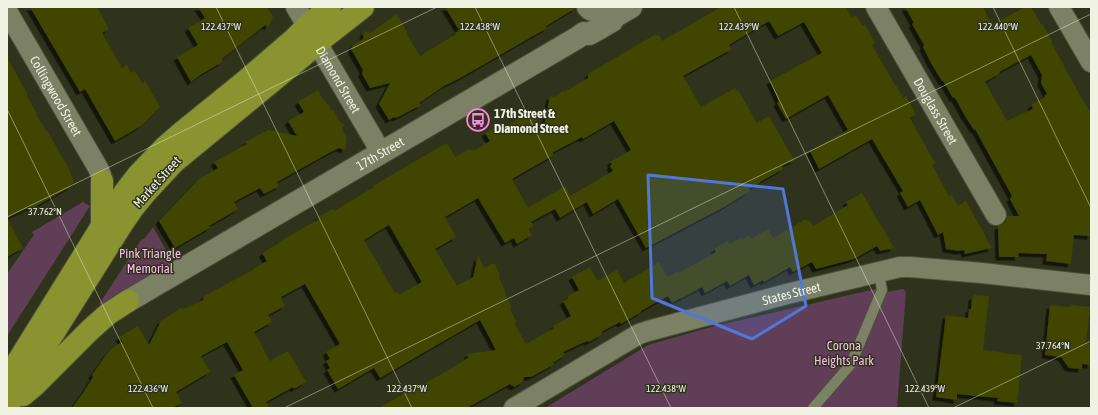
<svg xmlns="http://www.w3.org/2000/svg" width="1098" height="415" viewBox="0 0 1098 415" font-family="'Asap Condensed',sans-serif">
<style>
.green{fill:#613e58}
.building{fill:#3f4500;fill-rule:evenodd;filter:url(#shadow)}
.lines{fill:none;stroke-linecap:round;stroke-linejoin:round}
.lane-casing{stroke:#4c4f3a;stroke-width:12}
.street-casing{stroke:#4c4f3a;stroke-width:22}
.secondary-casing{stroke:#4c4f3a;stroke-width:24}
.primary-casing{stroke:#4c4f3a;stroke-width:24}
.lane{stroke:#7c8166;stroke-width:10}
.street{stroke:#7c8166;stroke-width:20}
.secondary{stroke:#7c8166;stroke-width:22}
.primary{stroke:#89932f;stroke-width:22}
.marked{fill:#5277db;fill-opacity:0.2;stroke:#5277db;stroke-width:3;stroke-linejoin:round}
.ticks{fill:none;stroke:#f0f3e4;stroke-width:1;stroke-opacity:0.45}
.labels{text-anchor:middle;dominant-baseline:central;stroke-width:3;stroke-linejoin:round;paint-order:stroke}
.street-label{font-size:13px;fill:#f0f3e4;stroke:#30331b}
.poi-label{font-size:13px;font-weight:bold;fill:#f0f3e4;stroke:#30331b;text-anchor:start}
.park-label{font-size:13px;fill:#fbbce9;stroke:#30331b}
.ticks-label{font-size:10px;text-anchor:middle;fill:#f0f3e4;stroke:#30331b;stroke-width:3;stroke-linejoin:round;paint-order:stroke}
</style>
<defs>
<filter id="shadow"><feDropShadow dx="-3.5" dy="3.5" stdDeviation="0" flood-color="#0009"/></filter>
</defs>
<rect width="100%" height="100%" fill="#30331b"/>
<g class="green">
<path d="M83 202 90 206 7 336V274L34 235 32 232Z"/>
<path d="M153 227 172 261 171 263 100 308V303L141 240 145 238Z"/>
<path d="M888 286 887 292 903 289 906 292 897 408H545L648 345 715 326Z"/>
</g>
<g class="building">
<path d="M30 7H97L109 29 102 33 122 68 127 65 131 73 135 71 142 83 145 81 160 107 141 126 115 141 85 89 80 92Z"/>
<path d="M198 7H267L273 17 268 27 265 25 222 59V62L200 75 191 82 177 57 198 45 188 28 205 18Z"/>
<path d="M445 7H576V8L546 26 547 28 462 77 444 86 419 103 421 105 396 118 394 117 389 120 379 104 390 83 370 88 362 74 363 70 351 49 352 48V46L363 39 364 31 370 33 397 14 407 32 406 33 420 56 456 34 455 33 459 30Z"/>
<path d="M721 7H846L852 18 856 15 863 26 865 25 875 43 872 45 895 85H896L903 98 906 96 916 114 910 118 935 163 932 165 949 196 952 195 958 206 966 201 992 248 965 254 964 250 959 251 946 249 943 232 938 235 920 200 908 207 900 193 903 191 872 139 819 169 810 151 848 130 828 95 786 119 777 103 779 101 770 81 822 53 804 22 778 36 769 21 729 45 732 49 683 76 701 107 735 88 736 91 738 90 757 123 769 116 794 160 782 166 783 169 760 182V183L749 189 750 191 724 207 646 248 618 199 593 214 587 202 560 218 555 209 531 222 534 226 529 229 532 235 517 244 514 238 505 243 478 198 445 217 456 237 435 249 457 286 473 277 478 256 484 268 494 263 500 275 499 278 505 290V294L511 306 510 309 516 321 515 325 526 344 554 328 553 326 571 316 563 301 567 299 568 296 579 290 572 277 590 267 597 281 617 270 624 283 659 262 667 277 678 271 679 273 716 252 714 249 728 241 730 244 741 238 742 240 749 235 751 239 768 229 773 238 806 219 807 221 810 220 813 226 848 205 846 202 862 193 894 248 880 251 877 246 854 259 816 269 812 262 793 272 790 267 764 282 763 280 754 285 749 275 730 286 727 281 705 293 702 287 682 298H681L672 303 668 296 641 311V312L621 324 620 322 603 331 601 335 589 342 587 341 563 352 565 355 554 362 553 365 531 377H524L523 382 514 387 513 385 512 386 510 384 467 408H379L421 384 422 385 459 364 469 357 467 354 496 350 480 320 380 378 374 368 338 389 327 370 330 368 326 361 330 359 326 352 340 344 305 284 281 297 285 306 268 315 272 322 254 332 270 361 288 351 306 382 294 389 293 387 266 402 270 408H253L234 375 243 370 227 342 201 356 210 372 176 392 182 403 172 408H72L83 393 93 377 92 375 106 355 112 348 122 342 119 337 138 326 149 345 161 321 181 308 182 310 203 300 204 296 253 270V269L267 261 262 253 279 243V242L319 219 318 217 333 209 334 211 374 187 373 186 410 164 447 143 455 157 467 150H475L490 141 485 133 502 123 504 127 532 112 543 131 550 96 554 97 563 91 564 92 588 78V74L656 34 657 36 659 35 662 41ZM614 121 631 150 610 162 612 164 610 166 613 171 570 196 565 186 528 208 512 179 554 155 552 153 582 137 583 139ZM389 225 422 282 399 295 397 292 395 293 364 240Z"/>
<path d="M905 7H983L992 25 1025 7H1031L1041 24 1043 25 1052 41 1051 42 1083 101 1091 113V236L1074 235 1071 264 1046 261 1047 254 1018 253 1019 257H999L998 226 1002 225 1006 221 1007 216H1019L1010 199 1012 196 975 129 974 130 965 116 955 98H953L943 81H942L931 63 923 47 924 45 912 24 914 23ZM1031 55 1042 75 1041 83 1047 94 1044 96 1045 97 1031 105 1033 109 1007 121 985 82 1000 73 999 72Z"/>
<path d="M7 57 27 93V96L37 114H36L47 132H48L53 141 67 165 74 181 70 187 31 209 30 207 7 218Z"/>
<path d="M318 90 323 100 324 99 331 110 334 111 340 122 344 124 342 130 347 138 345 150 339 148 329 153 277 182 279 186 264 194 260 188 234 202 238 209 209 226 211 227 175 248 159 221 198 180 218 168 214 162 247 144 245 142 268 130 297 136 288 121 304 112 298 102Z"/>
<path d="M7 218 23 248 7 257Z"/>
<path d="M974 295 989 296 983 350 1001 352V353L1022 355 1017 403 997 401 998 398 957 394V400L936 397 946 315 968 318 969 309H971L972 297H974Z"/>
<path d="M1050 305 1070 307 1071 305 1090 307 1086 343 1091 344V365L1082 364V369L1069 368 1061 357 1045 355Z"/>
</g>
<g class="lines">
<g class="lane-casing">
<path id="lane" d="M813 408 851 364 882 290 879 273"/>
</g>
<g class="street-casing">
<g id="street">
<path id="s1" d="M296 7 381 152"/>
<path id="s2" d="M876 7 996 215"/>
<path d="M1059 7 1091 62"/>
<path id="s3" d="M7 11 98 168 101 175 102 181"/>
<path id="s4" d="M514 408 639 334 648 331 787 294 900 267H910L982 273 1091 285"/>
</g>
</g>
<g class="secondary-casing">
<g id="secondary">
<path d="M588 7 590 9 614 17"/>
<path id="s5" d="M128 301 577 38 584 33 589 34 600 28 612 21 614 17 631 7"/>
</g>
</g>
<g class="primary-casing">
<g id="primary">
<path d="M102 226V181"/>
<path d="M7 379 102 226 125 192 138 175 166 146 181 133 244 82 294 39 307 26 330 7"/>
<path d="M23 395 36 384 90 330 108 314 128 301"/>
<path d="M7 407 122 224 133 208 146 192 174 162 304 55 317 43 363 7"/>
</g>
</g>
<use href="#lane" class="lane"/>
<use href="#street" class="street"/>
<use href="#secondary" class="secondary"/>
<use href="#primary" class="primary"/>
</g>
<path class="marked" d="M648 175 783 189 806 306 752 339 652 298Z"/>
<path class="ticks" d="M216 7 412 408M475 7 671 408M734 7 929 408M993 7 1091 208M7 109 153 408M7 217 437 7M284 408 1091 14M953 408 1091 341"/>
<defs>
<g id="bus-ring" transform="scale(1.15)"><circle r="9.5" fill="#30331b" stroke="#fe86e0" stroke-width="1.5"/><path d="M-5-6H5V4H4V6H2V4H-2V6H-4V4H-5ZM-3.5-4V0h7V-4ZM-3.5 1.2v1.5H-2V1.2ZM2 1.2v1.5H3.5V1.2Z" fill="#fe86e0"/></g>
</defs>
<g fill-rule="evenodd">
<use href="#bus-ring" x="478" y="120"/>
</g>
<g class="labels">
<g class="street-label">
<text stroke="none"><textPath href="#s1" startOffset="84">Diamond Street</textPath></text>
<text stroke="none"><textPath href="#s3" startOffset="98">Collingwood Street</textPath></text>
<text stroke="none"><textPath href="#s2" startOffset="120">Douglass Street</textPath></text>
<text stroke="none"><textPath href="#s5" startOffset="292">17th Street</textPath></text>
<text transform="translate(157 182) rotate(-48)">Market Street</text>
<text stroke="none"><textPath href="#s4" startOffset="303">States Street</textPath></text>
</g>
<g class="poi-label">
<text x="494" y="113">17th Street &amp;<tspan x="494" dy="15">Diamond Street</tspan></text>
</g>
<g class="park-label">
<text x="150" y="253">Pink Triangle<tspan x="150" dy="15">Memorial</tspan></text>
<text x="844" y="345">Corona<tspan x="844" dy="15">Heights Park</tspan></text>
</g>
</g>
<g class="ticks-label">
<text x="221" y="30">122.437°W</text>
<text x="480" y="30">122.438°W</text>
<text x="739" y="30">122.439°W</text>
<text x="998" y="30">122.440°W</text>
<text x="45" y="215">37.762°N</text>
<text x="1053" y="349">37.764°N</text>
<text x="148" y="392">122.436°W</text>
<text x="407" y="392">122.437°W</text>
<text x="666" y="392">122.438°W</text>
<text x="925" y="392">122.439°W</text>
</g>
<rect width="1098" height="415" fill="none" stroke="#f0f3e4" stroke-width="16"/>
</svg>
